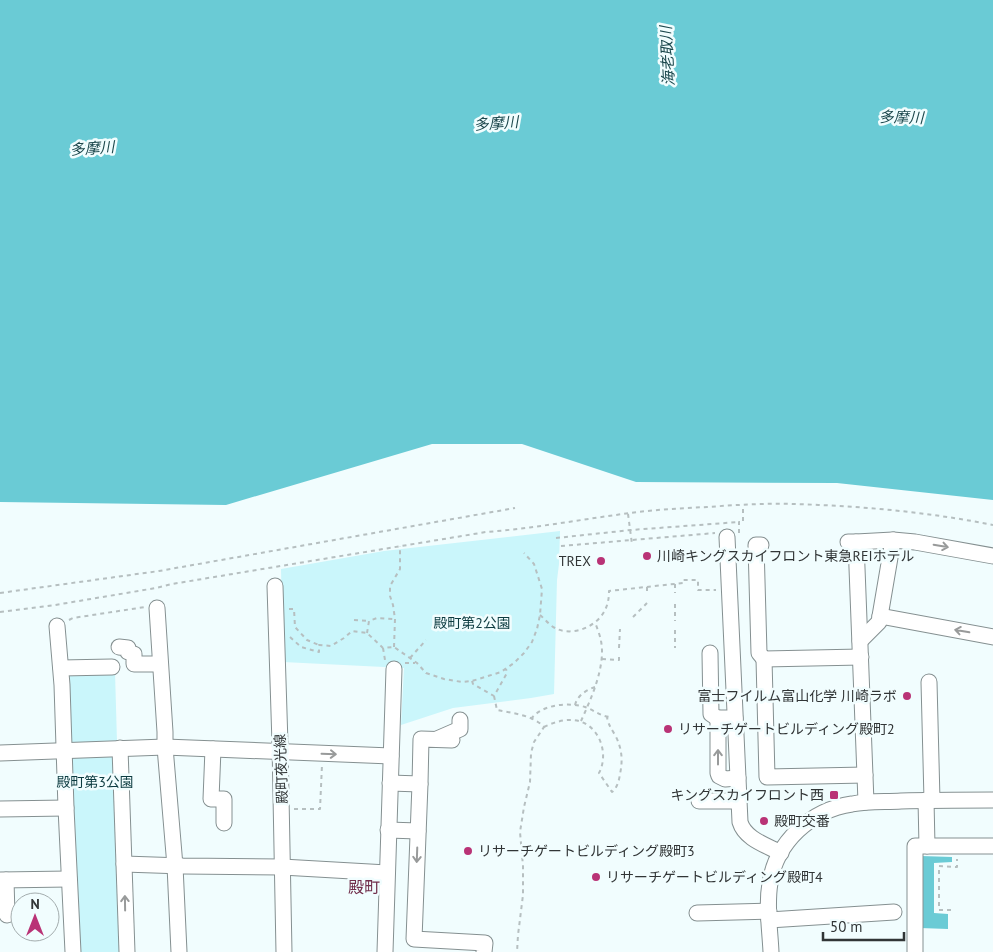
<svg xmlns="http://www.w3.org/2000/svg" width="993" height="952" viewBox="0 0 993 952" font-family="'PT Sans','Noto Sans JP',sans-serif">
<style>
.green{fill:#caf6fb}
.forest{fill:#6acbd5}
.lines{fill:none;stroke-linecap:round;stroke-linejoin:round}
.minor-casing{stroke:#859091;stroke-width:17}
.path{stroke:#b6bfc0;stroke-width:2;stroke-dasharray:4 4;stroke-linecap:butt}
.minor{stroke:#fff;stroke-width:15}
.oneway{stroke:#989a9a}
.poi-dot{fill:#b93376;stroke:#f1fdfe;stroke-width:2}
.labels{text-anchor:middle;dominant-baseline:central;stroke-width:5;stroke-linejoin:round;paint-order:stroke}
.poi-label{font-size:14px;fill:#313536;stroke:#f1fdfe;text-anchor:start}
.park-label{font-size:14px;fill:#0c3b40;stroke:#f1fdfe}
.street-label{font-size:14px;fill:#313536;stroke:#f1fdfe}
.water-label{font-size:15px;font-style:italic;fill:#1c484d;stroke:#f1fdfe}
.quarter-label{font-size:16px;fill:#712f4c;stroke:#f1fdfe}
</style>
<rect width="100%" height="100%" fill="#f1fdfe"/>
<g class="green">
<path d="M560 531 559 564 557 580 554 694 531 698 453 708 401 725 404 668 283 662 281 569 384 551Z"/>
<path d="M66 671 115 672 117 742 70 745Z"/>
<path d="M119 755 125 952H77L70 758Z"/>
</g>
<g class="forest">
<path d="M0 0H993V500L837 483 636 482 522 444H432L226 505 0 502Z"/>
<path d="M921 856 952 857V862L934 863V913L948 914V929L920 928Z"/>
</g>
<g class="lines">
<g class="minor-casing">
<g id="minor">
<path d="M727 537 740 822C745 839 766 845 781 853"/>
<path d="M848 542H856L866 802"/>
<path d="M856 542 893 540 915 542 993 556"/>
<path d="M761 545H756L759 653 764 659 861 657"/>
<path d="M275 586 280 744 284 952"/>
<path d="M157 608 165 732V747L175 866 179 952"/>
<path d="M880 616 993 637"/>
<path d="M57 626 62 685 66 808 73 952"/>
<path d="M860 641 879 622 893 540"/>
<path d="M119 647 128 648V652L134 654V664H160"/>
<path d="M710 653 711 714 717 718H735"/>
<path d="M764 659 767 777 865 775"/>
<path d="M61 668 112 667"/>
<path d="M929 682 932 800"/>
<path d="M718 718V773L719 776 725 779 738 778"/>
<path d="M437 739 460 729V720"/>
<path d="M120 748 127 952"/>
<path d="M213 749 211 799H224V823"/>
<path d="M0 753 165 747 391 756"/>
<path d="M390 783 420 784 414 939 485 943 484 952"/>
<path d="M420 784 421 739 452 740"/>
<path d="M926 800 927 846H993"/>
<path d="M699 801H739"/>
<path d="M0 809 66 808"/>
<path d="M388 830 418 831"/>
<path d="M124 864 183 866 282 867 387 873"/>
<path d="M0 880 69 879"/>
<path d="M6 880 7 915"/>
<path d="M697 913 769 911"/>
<path d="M769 920 894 912"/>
<path d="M385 952 394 669"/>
<path d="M771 952C770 930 766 906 770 883 776 842 811 810 852 804 868 801 885 802 901 801 932 800 962 800 993 800"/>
<path d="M915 952V846H927"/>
</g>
</g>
<g class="path">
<path d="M628 514 632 544"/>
<path d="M739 533V522H743V505"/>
<path d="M556 538 631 530 739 522"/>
<path d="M561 546 715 533"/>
<path d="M675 584V593"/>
<path d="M647 587V593"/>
<path d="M0 593 159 571 515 508"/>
<path d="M675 604V621"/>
<path d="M289 609H294L295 627 307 640 319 645"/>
<path d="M0 612 55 605 156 588 172 584 486 532C540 528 593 517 647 511 667 509 687 508 707 507 736 505 765 503 794 504 861 506 928 512 993 525"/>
<path d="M540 615C545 619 549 625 555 628 572 637 597 627 605 610 608 604 609 598 609 591L683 583V580H698V590H716"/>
<path d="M633 617 647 603"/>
<path d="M69 620 73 618 145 607"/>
<path d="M354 620 369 621"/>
<path d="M675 630V648"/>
<path d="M367 633 369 621 377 618 394 619"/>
<path d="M290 637 301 647 319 652V645L331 646 344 638 352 631 367 633 383 648 394 647 417 663 426 673 444 679 462 682 472 681 501 672 514 663 524 653 532 642 537 629 540 615 542 589 534 564 524 553"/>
<path d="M394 647 395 619 393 605 390 596V586L400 569V546"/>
<path d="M383 648 385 660"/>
<path d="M619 648 620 629"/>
<path d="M410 658 426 640"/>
<path d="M602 659 619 660V657"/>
<path d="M405 663H415"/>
<path d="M472 681 473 684 494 696 507 673 506 669"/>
<path d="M494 696 497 710C512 713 533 715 544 727L534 742 531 753 530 782 524 807 520 832 523 866V895L518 935 517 952"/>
<path d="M575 705C577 696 586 690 595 687"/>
<path d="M531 719C542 704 569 702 585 707 594 710 601 717 611 717"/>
<path d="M581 721C591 699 606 666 601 641 600 635 597 628 595 622"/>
<path d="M544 727C554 722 567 718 579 721 600 727 609 754 599 773L612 792C617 788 619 781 620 774 623 760 622 748 615 735 611 728 608 724 607 717"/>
<path d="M294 809H320L322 765"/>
<path d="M951 910H939V866L957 867V859"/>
</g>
<use href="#minor" class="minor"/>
</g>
<defs><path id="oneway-shaft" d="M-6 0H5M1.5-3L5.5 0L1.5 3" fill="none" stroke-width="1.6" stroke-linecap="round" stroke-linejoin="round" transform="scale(1.25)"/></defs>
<g class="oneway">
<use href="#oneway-shaft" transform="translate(941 546) rotate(10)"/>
<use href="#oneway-shaft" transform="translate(962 631) rotate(-170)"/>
<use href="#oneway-shaft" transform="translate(329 754) rotate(2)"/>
<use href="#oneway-shaft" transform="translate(718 757) rotate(-90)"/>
<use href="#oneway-shaft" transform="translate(417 855) rotate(92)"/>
<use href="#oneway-shaft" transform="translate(125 903) rotate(-91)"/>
</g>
<g class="poi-dot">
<circle cx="647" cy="556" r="5"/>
<circle cx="601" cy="561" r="5"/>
<circle cx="907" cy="696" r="5"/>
<circle cx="668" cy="729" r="5"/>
<rect x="829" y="790" width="10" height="10" rx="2.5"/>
<circle cx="764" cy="821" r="5"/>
<circle cx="468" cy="851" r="5"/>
<circle cx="596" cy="877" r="5"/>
</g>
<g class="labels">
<g class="poi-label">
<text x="657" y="556">川崎キングスカイフロント東急REIホテル</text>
<text x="591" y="561" text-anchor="end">TREX</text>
<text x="897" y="696" text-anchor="end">富士フイルム富山化学 川崎ラボ</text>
<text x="678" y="729">リサーチゲートビルディング殿町2</text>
<text x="824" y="795" text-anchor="end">キングスカイフロント西</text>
<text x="774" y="821">殿町交番</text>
<text x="478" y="851">リサーチゲートビルディング殿町3</text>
<text x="606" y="877">リサーチゲートビルディング殿町4</text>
</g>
<g class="park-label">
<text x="472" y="623">殿町第2公園</text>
<text x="95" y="782">殿町第3公園</text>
</g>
<g class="street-label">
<text transform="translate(281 769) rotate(-92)">殿町夜光線</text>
</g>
<g class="water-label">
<text transform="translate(667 56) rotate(-93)">海老取川</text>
<text transform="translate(901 117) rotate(1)">多摩川</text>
<text transform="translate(496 123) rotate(-4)">多摩川</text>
<text transform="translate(92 148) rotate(-4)">多摩川</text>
</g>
<g class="quarter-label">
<text x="364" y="887">殿町</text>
</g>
</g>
<g transform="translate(35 917)"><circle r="24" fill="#f1fdfe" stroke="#a4adae"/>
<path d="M0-4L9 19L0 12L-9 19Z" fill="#b93376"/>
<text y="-8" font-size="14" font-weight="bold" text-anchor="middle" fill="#313536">N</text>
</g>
<path d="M823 932v8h81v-8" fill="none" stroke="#313536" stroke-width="2.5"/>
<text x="830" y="932" font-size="15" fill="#313536" stroke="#f1fdfe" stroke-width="4" paint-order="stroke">50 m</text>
</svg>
